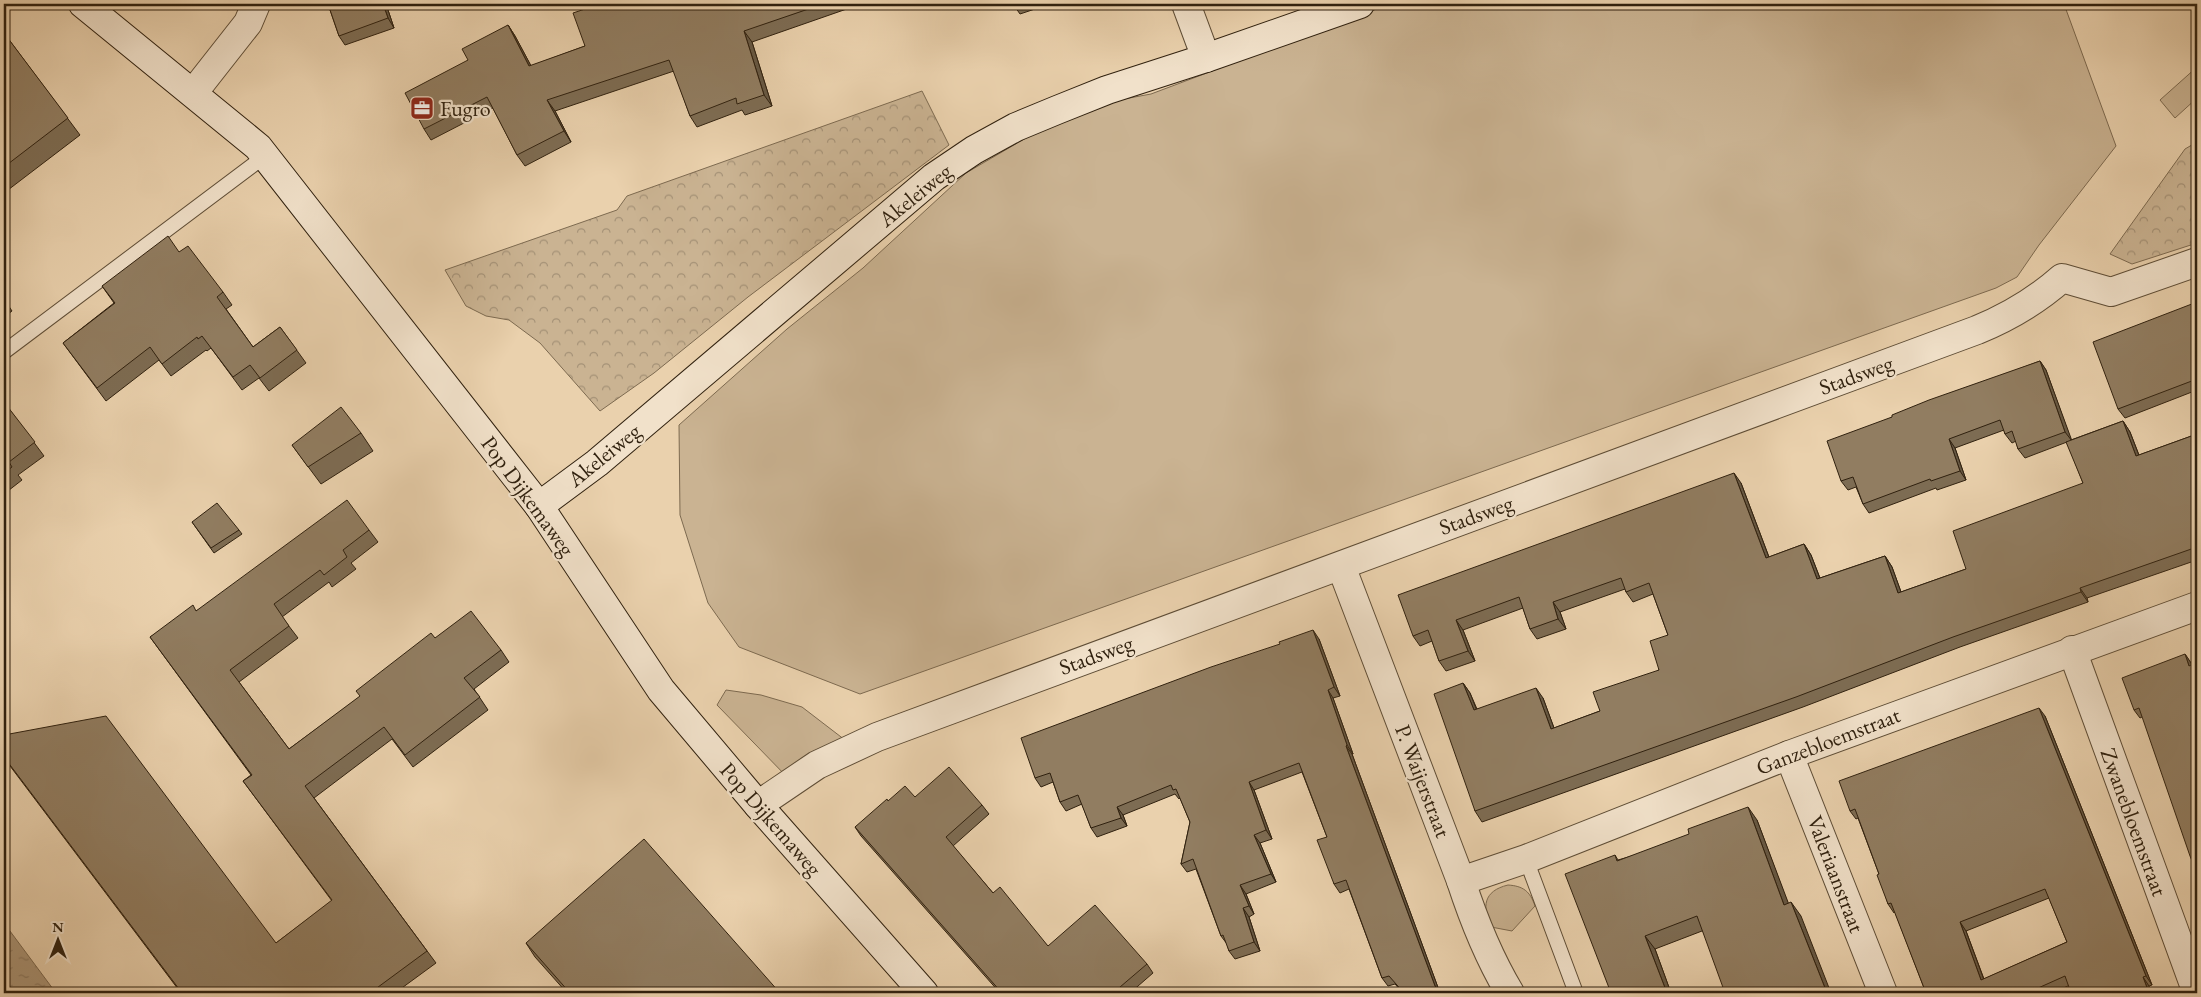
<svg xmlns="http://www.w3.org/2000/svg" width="2201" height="997" viewBox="0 0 2201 997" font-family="'EB Garamond',serif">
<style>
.grass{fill:#cab392;stroke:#7d6a50}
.forest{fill:url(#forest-crowns);stroke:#7d6a50}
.water{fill:url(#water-ripples);stroke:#7a674d}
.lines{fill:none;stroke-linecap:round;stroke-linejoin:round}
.lane-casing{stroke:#5e4d36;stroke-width:16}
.street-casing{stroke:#5e4d36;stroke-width:30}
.secondary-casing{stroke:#30210f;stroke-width:30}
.lane{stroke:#f1e1ca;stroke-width:14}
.street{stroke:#f1e1ca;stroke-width:28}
.secondary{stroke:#f1e1ca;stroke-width:28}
.wall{fill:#7d6c53;stroke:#30210f;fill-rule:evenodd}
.shaded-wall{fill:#665844;stroke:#30210f}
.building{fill:#917d61;stroke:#30210f;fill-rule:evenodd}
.labels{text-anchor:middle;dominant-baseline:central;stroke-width:4.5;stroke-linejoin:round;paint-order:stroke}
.poi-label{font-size:22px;fill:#30210f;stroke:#f1e1ca;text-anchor:start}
.street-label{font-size:22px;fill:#30210f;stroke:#f1e1ca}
</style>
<defs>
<pattern id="forest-crowns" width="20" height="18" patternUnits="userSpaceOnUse" patternTransform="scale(1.25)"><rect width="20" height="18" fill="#cab392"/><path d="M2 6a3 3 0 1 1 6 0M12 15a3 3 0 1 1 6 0" fill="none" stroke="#a49176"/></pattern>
<pattern id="water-ripples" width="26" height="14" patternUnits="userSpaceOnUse" patternTransform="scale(1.25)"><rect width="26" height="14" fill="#ab9577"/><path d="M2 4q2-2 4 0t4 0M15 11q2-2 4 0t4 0" fill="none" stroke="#8c7960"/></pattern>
</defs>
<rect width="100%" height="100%" fill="#ead1ad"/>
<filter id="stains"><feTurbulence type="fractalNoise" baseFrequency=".004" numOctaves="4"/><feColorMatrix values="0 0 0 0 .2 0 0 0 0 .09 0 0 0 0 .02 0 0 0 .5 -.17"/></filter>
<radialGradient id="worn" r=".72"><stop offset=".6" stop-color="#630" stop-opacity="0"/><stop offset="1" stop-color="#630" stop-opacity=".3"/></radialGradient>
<g class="grass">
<path d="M1390 4H2064L2116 146 2039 245 2017 277 1996 288 860 694 739 647 708 603 680 515 679 425 787 329 863 268 966 173 1031 135 1113 101 1151 94Z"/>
<path d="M2197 67V98L2175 118 2160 100Z"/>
<path d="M726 690 761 695 802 707 845 740 789 779 717 705Z"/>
<path d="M1508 885C1523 886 1530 891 1535 906L1512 931 1491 927C1482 907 1483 891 1508 885Z"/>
</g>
<g class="forest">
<path d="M922 91 949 145 748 297 654 373 600 411 540 343 509 320 486 316 466 306 445 270 617 210 627 196Z"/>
<path d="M2197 142V243L2132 264 2110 254 2185 149Z"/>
</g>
<path class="water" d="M4 923 56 993H4Z"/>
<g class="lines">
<g class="lane-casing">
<g id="lane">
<path d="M4 352 265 156"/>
<path d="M1526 859 1576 993"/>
</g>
</g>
<g class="street-casing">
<g id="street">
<path d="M1186 4 1206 58"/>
<path d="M193 93 248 23 256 4"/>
<path d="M1341 566 1461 881C1474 921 1489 958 1510 993"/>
<path d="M2072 650 2197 993"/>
<path d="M1789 755 1883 993"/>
<path d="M758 805 817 765 877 737 1977 330C2009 317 2036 301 2062 278L2111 292 2197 262"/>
<path d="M1461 881 1526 859 1789 755 2197 606"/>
</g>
</g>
<g class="secondary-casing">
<g id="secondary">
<path d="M83 4 258 147 539 506 661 690 758 805 924 993"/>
<path d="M539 506 597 463 934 177 974 150 1016 127 1057 110 1107 90 1206 58 1360 4"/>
</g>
</g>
<use href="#lane" class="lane"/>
<use href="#street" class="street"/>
<use href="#secondary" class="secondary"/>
</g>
<g class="wall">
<path d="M328 4H386L394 28 345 45 339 36Z"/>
<path d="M600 4H861L752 42 772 106 745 115 742 110 697 127 690 116 674 71 555 111 571 142 525 166 517 155 493 108 431 140 424 129 468 60 508 25 515 36 531 66 585 46Z"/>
<path d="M1013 4H1050L1020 14Z"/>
<path d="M4 33 80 135 4 193Z"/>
<path d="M179 252 223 292 232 305 226 309 253 347 280 327 306 363 269 391 259 378 242 390 211 348 207 351 206 350 171 376 159 360 106 401 63 343 114 303 102 286Z"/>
<path d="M4 299 12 311 4 317Z"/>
<path d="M2197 302V390L2125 418 2118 409Z"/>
<path d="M2040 361 2046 370 2071 440 2123 421 2130 432 2139 455 2197 434V560L2087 598 2088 602 1960 647 1803 707 1482 822 1475 811 1463 683 1470 693 1477 709 1543 698 1554 728 1600 711 1659 670 1668 635 1653 594 1633 602 1626 592 1625 589 1560 612 1566 629 1537 639 1530 629 1523 608 1463 630 1475 661 1446 671 1439 661 1432 641 1420 646 1413 636 1741 483 1769 557 1804 544 1811 555 1820 578 1885 556 1892 567 1901 592 1966 569 2083 483 2067 442 2025 458 2018 449 2016 441 2012 443 2005 434 2004 430 1955 448 1966 480 1937 490 1936 488 1869 513 1863 504 1856 487 1848 490 1841 481 1892 417Z"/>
<path d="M4 402 44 456 18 475 22 480 4 494Z"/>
<path d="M361 433 373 451 321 484 292 445Z"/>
<path d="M192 522 239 530 242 534 214 553Z"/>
<path d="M369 530 378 542 351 563 356 569 332 587 329 582 282 617 298 638 239 682 289 749 360 697 435 638 501 650 509 662 474 689 488 710 413 767 392 739 314 798 436 963 395 993H181L4 758V735L276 943 332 901 243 781 251 775 150 637 196 611Z"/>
<path d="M1319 639 1340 696 1333 698 1353 754H1352L1440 993H1403L1395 984 1388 986 1382 978 1349 889 1340 893 1334 884 1327 837 1302 772 1254 790 1272 839 1260 843 1276 882 1246 894 1254 914 1249 917 1260 951 1235 959 1229 951 1227 944 1221 936 1196 869 1187 872 1181 864 1190 822 1180 798 1179 799 1175 794 1123 815 1127 826 1097 837 1091 828 1082 804 1066 811 1060 802 1053 782 1041 787 1035 778Z"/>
<path d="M2185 654 2191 663 2142 717 2140 718 2134 710Z"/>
<path d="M2045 716 2152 985 2149 986H2068L2052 993H1926L1895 912 1894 913 1888 904 1879 874 1858 818 1856 819 1850 811ZM2049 898 2067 942 1984 979 1966 931Z"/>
<path d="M915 797 982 805 989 814 953 846 993 893 1048 946 1147 964 1153 973 1130 993H1000L861 836 855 827Z"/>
<path d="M1757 820 1788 904 1801 916 1702 931 1655 949 1671 993H1611L1615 855 1618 860Z"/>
<path d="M526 943 780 993H567L535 957Z"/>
</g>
<g class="shaded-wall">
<path d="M383 4H386L394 28 388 18Z"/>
<path d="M508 25 515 36 537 77 529 66Z"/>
<path d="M744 31 752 42 772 106 764 95Z"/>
<path d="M547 100 555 111 571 142 564 131Z"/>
<path d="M2040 361 2046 370 2072 441 2065 432Z"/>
<path d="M2123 421 2130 432 2143 466 2136 456Z"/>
<path d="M1949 439 1955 448 1966 480 1960 471Z"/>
<path d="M1734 473 1741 483 1773 568 1766 558Z"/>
<path d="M1804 544 1811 555 1824 589 1817 579Z"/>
<path d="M1885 556 1892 567 1905 603 1898 593Z"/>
<path d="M2080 588 2087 598 2088 602 2081 592Z"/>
<path d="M1553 602 1560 612 1566 629 1558 619Z"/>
<path d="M1456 620 1463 630 1475 661 1468 651Z"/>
<path d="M1313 630 1319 639 1340 696 1334 687Z"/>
<path d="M2185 654 2191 663 2195 674 2189 666Z"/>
<path d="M1463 683 1470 693 1481 721 1474 710Z"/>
<path d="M1536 688 1543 698 1558 739 1551 729Z"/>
<path d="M1328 690 1333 698 1353 754 1347 745Z"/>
<path d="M2039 708 2045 716 2152 985 2146 976Z"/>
<path d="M1346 746 1352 754 1440 993 1435 986Z"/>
<path d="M1249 782 1254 790 1272 839 1266 830Z"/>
<path d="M1117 807 1123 815 1127 826 1121 818Z"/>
<path d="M1748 807 1757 820 1794 918 1784 905Z"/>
<path d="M1254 835 1260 843 1276 882 1271 874Z"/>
<path d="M1240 885 1246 894 1254 914 1249 906Z"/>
<path d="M1791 902 1801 916 1831 993H1827Z"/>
<path d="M1243 908 1249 917 1260 951 1254 942Z"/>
<path d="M1960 922 1966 931 1987 988 1981 980Z"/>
<path d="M1645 936 1655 949 1671 993H1667Z"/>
<path d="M2143 977 2149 986 2152 993H2149Z"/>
</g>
<g class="building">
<path d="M328 4H383L388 18 339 36Z"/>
<path d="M600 4H823L744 31 764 95 737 104 736 98 690 116 669 60 547 100 564 131 517 155 487 97 424 129 405 93 468 60 462 49 508 25 529 66 585 46 573 13Z"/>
<path d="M4 33 68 118 4 167Z"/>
<path d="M168 236 179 252 188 246 223 292 217 297 253 347 280 327 297 350 260 378 250 365 233 377 202 336 198 339 197 337 162 364 150 347 97 388 63 343 115 303 102 286Z"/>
<path d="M2197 302V379L2118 409 2093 342Z"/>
<path d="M2040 361 2065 432 2018 449 2012 431 2005 434 2000 420 1949 439 1960 471 1931 481 1930 479 1863 504 1853 477 1841 481 1827 441 1892 417V415L1929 400Z"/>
<path d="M4 402 35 442 9 462 12 467 4 473Z"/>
<path d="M341 407 361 433 308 467 292 445Z"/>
<path d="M2123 421 2136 456 2197 434V547L2080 588 2081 592 1953 637 1796 697 1475 811 1434 694 1463 683 1474 710 1536 688 1551 729 1600 711 1593 692 1659 670 1650 641 1668 635 1649 583 1626 592 1621 578 1553 602 1558 619 1530 629 1519 597 1456 620 1468 651 1439 661 1428 630 1413 636 1398 595 1734 473 1766 558 1804 544 1817 579 1885 556 1898 593 1966 569 1953 531 2083 483 2066 442Z"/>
<path d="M347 500 369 530 343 550 347 557 324 575 320 570 274 604 289 626 230 670 289 749 360 696 356 691 431 633 435 638 471 611 501 650 464 678 480 697 405 755 384 727 305 786 427 951 370 993H182L4 757V735L106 716 276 943 332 900 243 781 252 775 150 637 193 605 196 611Z"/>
<path d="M217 503 239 530 211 548 192 522Z"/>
<path d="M1313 630 1334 687 1328 690 1347 745 1346 746 1435 986 1440 993H1404L1389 976 1382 978 1346 880 1334 884 1317 840 1327 837 1299 763 1249 782 1266 830 1254 835 1271 874 1240 885 1249 906 1243 908 1254 942 1229 951 1223 935 1221 936 1193 859 1181 864 1190 822 1176 789 1173 790 1171 785 1117 807 1121 818 1091 828 1078 795 1060 802 1050 773 1035 778 1021 738 1211 667 1280 644 1279 642Z"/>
<path d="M2185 654 2189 666 2197 662V873L2190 856 2139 708 2134 710 2122 678Z"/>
<path d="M2039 708 2146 976 2143 977 2149 993H2071L2065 976 2027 993H1926L1891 903 1888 904 1877 875 1879 874 1855 809 1850 811 1839 781ZM2045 889 2067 942 1981 980 1960 922Z"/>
<path d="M949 767 982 805 946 837 993 893 1000 887 1048 946 1095 905 1147 964 1113 993H1002L855 827 887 799 888 801 905 786 915 797Z"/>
<path d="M1748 807 1784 905 1791 902 1827 993H1725L1697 916 1645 936 1667 993H1611L1565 874 1615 855 1617 861 1689 834 1688 829Z"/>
<path d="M644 839 780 993H570L526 943Z"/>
</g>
<defs>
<g id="office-square" transform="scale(1.25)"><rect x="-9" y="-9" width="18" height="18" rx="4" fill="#8f2418" stroke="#f1e1ca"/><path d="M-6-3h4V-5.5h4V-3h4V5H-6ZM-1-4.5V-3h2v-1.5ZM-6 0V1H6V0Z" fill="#fff"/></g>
</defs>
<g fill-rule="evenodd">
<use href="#office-square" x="422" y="108"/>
</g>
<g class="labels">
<g class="poi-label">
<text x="440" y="108">Fugro</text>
</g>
<g class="street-label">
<text transform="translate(915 195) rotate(-39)">Akeleiweg</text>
<text transform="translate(1856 375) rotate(-20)">Stadsweg</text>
<text transform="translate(604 455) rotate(-39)">Akeleiweg</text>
<text transform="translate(528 496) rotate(54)">Pop Dijkemaweg</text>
<text transform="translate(1476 515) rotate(-20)">Stadsweg</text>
<text transform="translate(1096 655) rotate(-20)">Stadsweg</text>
<text transform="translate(1828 741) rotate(-21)">Ganzebloemstraat</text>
<text transform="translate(1423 781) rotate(69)">P. Waijerstraat</text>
<text transform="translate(771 819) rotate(49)">Pop Dijkemaweg</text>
<text transform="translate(2134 822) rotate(70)">Zwanebloemstraat</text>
<text transform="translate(1836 874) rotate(69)">Valeriaanstraat</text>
</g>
</g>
<rect width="2201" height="997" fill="none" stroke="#ead1ad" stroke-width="20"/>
<rect x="5" y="5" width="2191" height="987" fill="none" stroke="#30210f" stroke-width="2.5"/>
<rect x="10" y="10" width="2181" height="977" fill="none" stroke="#30210f"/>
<g transform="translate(58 940)" stroke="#f1e1ca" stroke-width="4" paint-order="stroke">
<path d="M0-4L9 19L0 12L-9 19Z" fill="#30210f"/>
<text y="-8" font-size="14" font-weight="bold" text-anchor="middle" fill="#30210f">N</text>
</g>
<rect width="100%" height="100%" filter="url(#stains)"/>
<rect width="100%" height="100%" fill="url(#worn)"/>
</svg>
